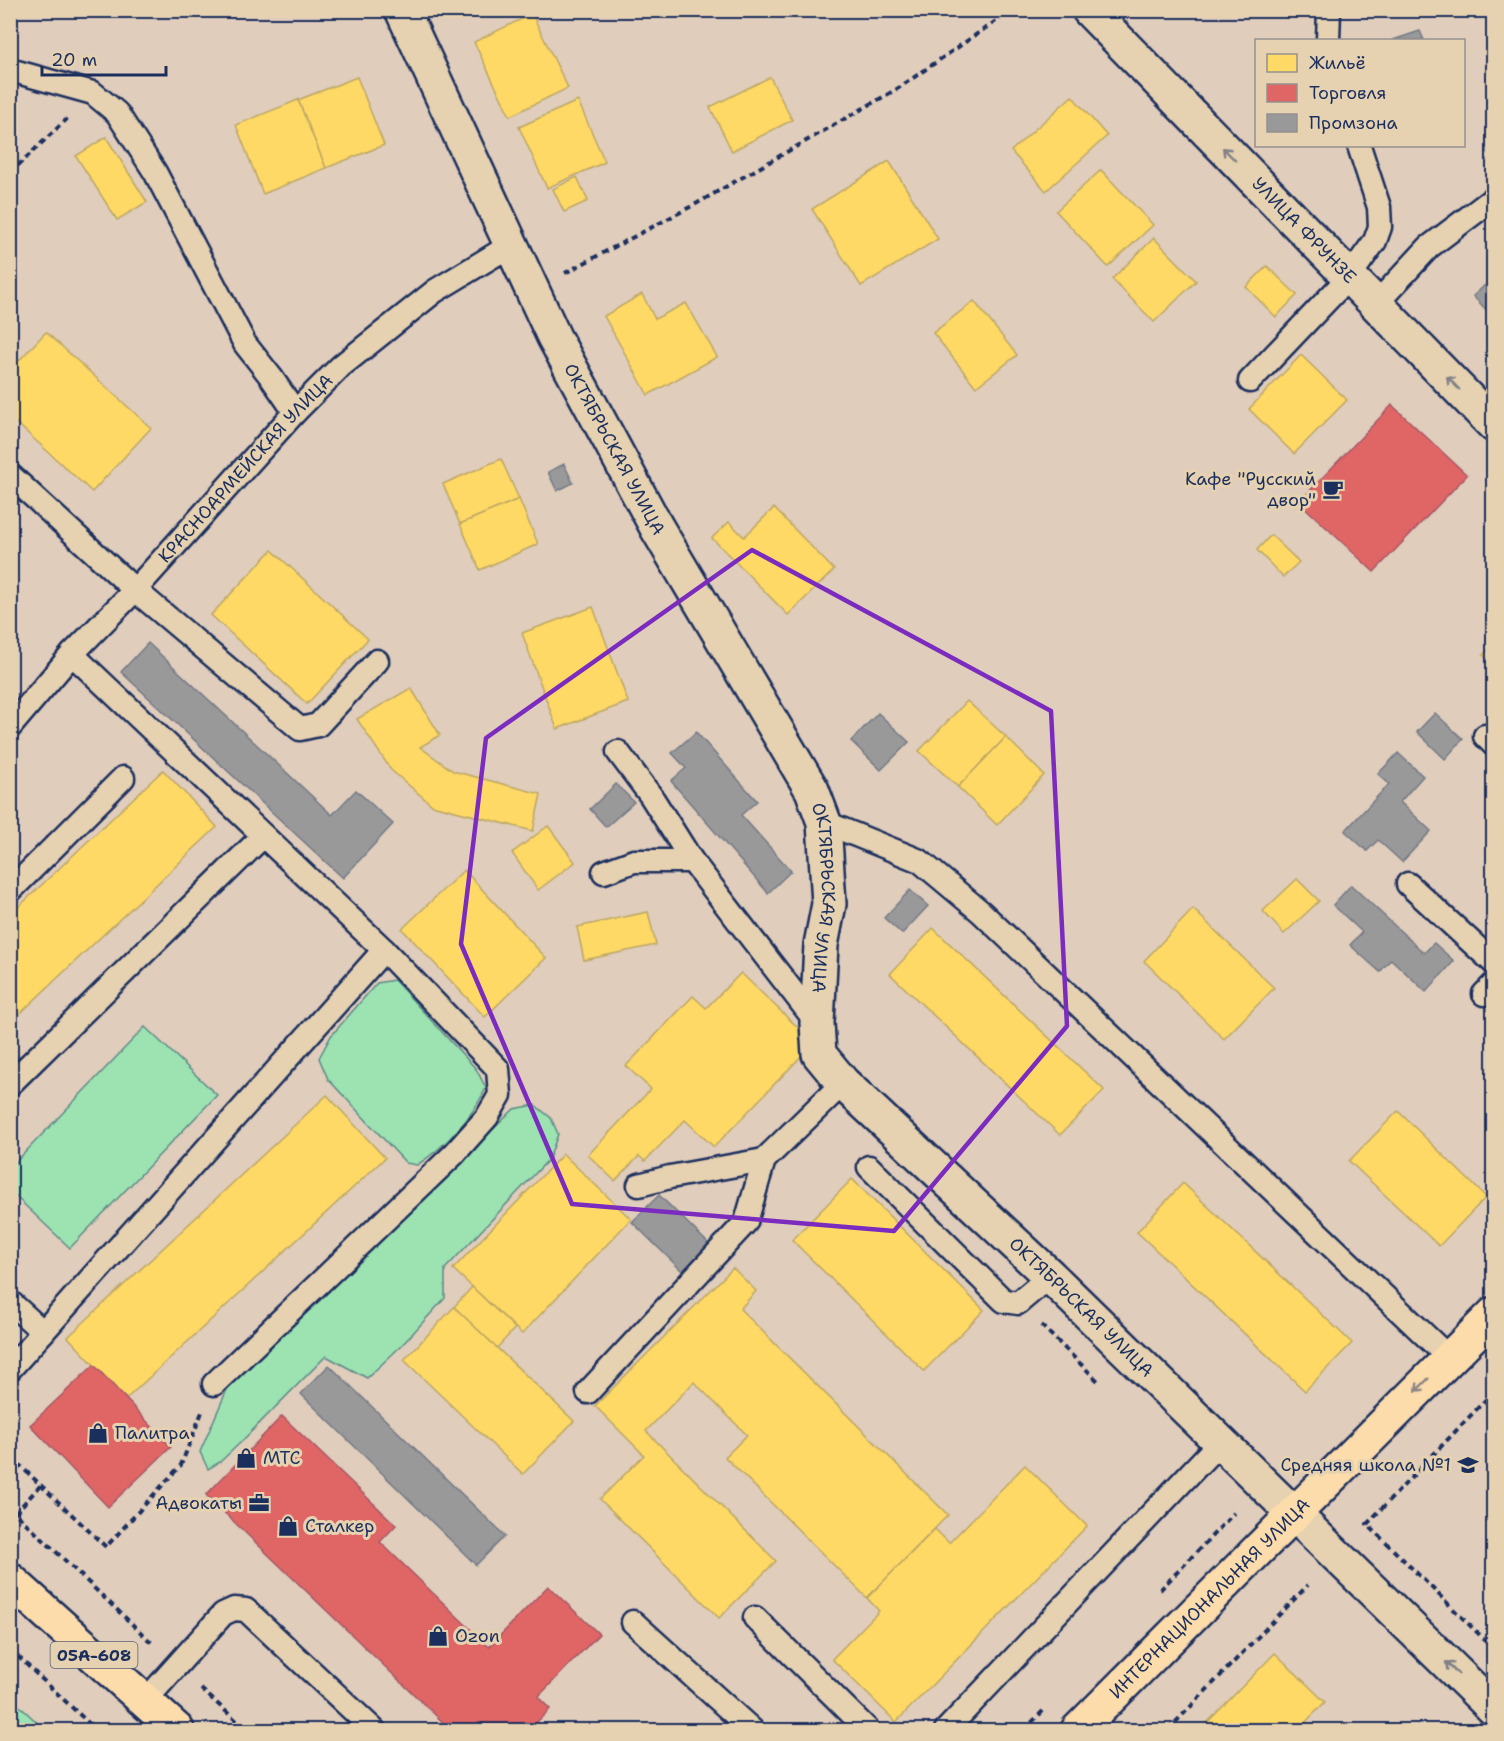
<svg xmlns="http://www.w3.org/2000/svg" width="1504" height="1741" viewBox="0 0 1504 1741" font-family="'Shantell Sans',sans-serif">
<style>
.green{fill:#9ce3b1;stroke:#5c8988;stroke-width:1.5}
.homes{fill:#ffd966;stroke:#bba664;stroke-width:1.5}
.shops{fill:#e06666;stroke:#a55664;stroke-width:1.5}
.industry{fill:#999;stroke:#737987;stroke-width:1.5}
.lines{fill:none;stroke-linecap:round;stroke-linejoin:round}
.service-casing{stroke:#1b2f5e;stroke-width:27}
.minor-casing{stroke:#1b2f5e;stroke-width:38}
.secondary-casing{stroke:#1b2f5e;stroke-width:38}
.primary-casing{stroke:#1b2f5e;stroke-width:38}
.path{stroke:#1b2f5e;stroke-width:4;stroke-dasharray:6 4.5;stroke-linecap:butt}
.service{stroke:#e6d2b0;stroke-width:22}
.minor{stroke:#e6d2b0;stroke-width:33}
.secondary{stroke:#e6d2b0;stroke-width:33}
.primary{stroke:#fddcac;stroke-width:33}
.oneway{stroke:#808087}
.oneway2{stroke:#8c8685}
.marked{fill:none;stroke:#7b2cbf;stroke-width:4.5;stroke-linejoin:round}
.labels{text-anchor:middle;dominant-baseline:central;stroke-width:6;stroke-linejoin:round;paint-order:stroke}
.shield{fill:#e6d2b0;stroke:#586077;stroke-width:1.5}
.shield-label{font-size:16px;font-weight:bold;fill:#1b2f5e}
.street-label{font-size:18px;fill:#1b2f5e;stroke:#e6d2b0}
.poi-label{font-size:18px;fill:#1b2f5e;stroke:#e6d2b0;text-anchor:start}
</style>
<rect width="100%" height="100%" fill="#e0cdbb"/>
<filter id="ink" filterUnits="userSpaceOnUse"><feTurbulence type="fractalNoise" baseFrequency=".0167" numOctaves="2"/><feDisplacementMap in="SourceGraphic" scale="12" xChannelSelector="R" yChannelSelector="G"/><feConvolveMatrix kernelMatrix="1 2 1 2 8 2 1 2 1" color-interpolation-filters="sRGB"/></filter>
<g filter="url(#ink)">
<g class="green">
<path d="M394 980 476 1069 486 1088C472 1118 445 1147 417 1165L406 1163 328 1079 319 1058 331 1036 377 983Z"/>
<path d="M145 1027 217 1095 70 1248 11 1192V1167Z"/>
<path d="M535 1105 551 1118 558 1134 549 1159 445 1269V1298L402 1345 367 1378 326 1356 240 1443 220 1462 208 1469 200 1452 229 1385 514 1109Z"/>
<path d="M11 1698 45 1730H11Z"/>
</g>
<g class="homes">
<path d="M532 14 568 88 510 116 474 42Z"/>
<path d="M357 77 384 145 326 168 298 100Z"/>
<path d="M770 77 792 120 732 151 710 107Z"/>
<path d="M1072 96 1107 136 1046 191 1011 151Z"/>
<path d="M298 100 326 168 263 194 236 125Z"/>
<path d="M578 101 605 162 547 188 519 127Z"/>
<path d="M106 137 147 202 117 220 76 156Z"/>
<path d="M889 161 938 239 861 286 812 209Z"/>
<path d="M1101 170 1153 225 1108 267 1056 211Z"/>
<path d="M577 177 588 201 564 212 553 189Z"/>
<path d="M1154 238 1196 281 1154 322 1112 279Z"/>
<path d="M1267 266 1297 295 1276 317 1246 287Z"/>
<path d="M642 294 655 319 686 303 717 357 648 395 604 316Z"/>
<path d="M974 301 1017 355 976 387 933 333Z"/>
<path d="M46 332 151 428 92 492 10 417V370Z"/>
<path d="M1301 355 1347 400 1294 454 1249 409Z"/>
<path d="M501 459 519 499 460 524 443 484Z"/>
<path d="M519 499 538 544 480 570 460 524Z"/>
<path d="M774 508 834 570 788 615 712 538 729 522 744 537Z"/>
<path d="M1271 535 1299 562 1283 577 1257 550Z"/>
<path d="M272 550 368 639 307 704 211 615Z"/>
<path d="M593 607 628 702 557 729 522 633Z"/>
<path d="M1494 645V665L1483 655Z"/>
<path d="M411 688 440 735 420 747 453 771 541 794 533 831 432 805 391 770 357 719Z"/>
<path d="M967 701 1006 737 958 787 919 751Z"/>
<path d="M1006 737 1044 775 997 825 958 787Z"/>
<path d="M163 770 217 827 10 1023V915Z"/>
<path d="M548 826 575 862 538 890 512 853Z"/>
<path d="M464 870 546 958 485 1017 402 929Z"/>
<path d="M1297 879 1319 901 1284 934 1263 911Z"/>
<path d="M1193 909 1274 988 1224 1039 1144 961Z"/>
<path d="M648 912 656 945 584 960 577 927Z"/>
<path d="M933 928 1104 1090 1060 1135 890 974Z"/>
<path d="M741 973 814 1043 714 1147 685 1120 645 1161 639 1156 615 1181 588 1155 651 1089 626 1066 693 996 706 1008Z"/>
<path d="M327 1095 385 1158 126 1399 68 1337Z"/>
<path d="M1398 1111 1486 1197 1439 1246 1349 1161Z"/>
<path d="M563 1154 631 1219 522 1334 453 1269Z"/>
<path d="M852 1179 984 1310 924 1371 792 1240Z"/>
<path d="M1183 1183 1352 1343 1305 1391 1137 1232Z"/>
<path d="M733 1268 756 1291 740 1309 948 1515 867 1598 725 1457 747 1435 694 1382 646 1431 776 1561 719 1618 600 1499 644 1455 595 1406Z"/>
<path d="M472 1287 515 1328 497 1348 454 1307Z"/>
<path d="M454 1307 574 1421 523 1474 404 1360Z"/>
<path d="M1025 1465 1087 1526 896 1722 832 1659 879 1611 867 1598 935 1529 949 1543Z"/>
<path d="M1275 1653 1325 1702 1298 1730H1200Z"/>
</g>
<g class="shops">
<path d="M1392 405 1467 475 1374 572 1299 502Z"/>
<path d="M94 1365 171 1447 108 1507 30 1425Z"/>
<path d="M282 1416 396 1525 380 1542 489 1647 548 1586 599 1634 538 1697 550 1709 529 1730H451L206 1495Z"/>
</g>
<g class="industry">
<path d="M1420 31 1424 40H1393Z"/>
<path d="M1494 277V318L1473 296Z"/>
<path d="M564 464 573 483 557 491 548 472Z"/>
<path d="M148 643 332 815 356 790 393 824 343 878 121 672Z"/>
<path d="M878 713 909 742 881 770 851 741Z"/>
<path d="M1435 713 1463 739 1445 759 1417 732Z"/>
<path d="M696 732 757 801 741 815 791 871 768 893 671 781 686 768 672 753Z"/>
<path d="M1398 753 1423 776 1400 802 1431 831 1402 862 1378 840 1367 851 1345 831 1389 784 1378 774Z"/>
<path d="M616 784 634 802 606 827 590 809Z"/>
<path d="M1351 885 1424 953 1434 943 1454 961 1426 992 1391 959 1380 972 1350 945 1362 932 1333 905Z"/>
<path d="M910 890 928 906 902 934 884 918Z"/>
<path d="M659 1195 710 1245 683 1272 632 1222Z"/>
<path d="M329 1365 505 1536 476 1565 301 1394Z"/>
</g>
<g class="lines">
<g class="service-casing">
<g id="service">
<path d="M1328 40 1329 10"/>
<path d="M10 70 93 93 117 113 155 172 245 344 271 377 295 412"/>
<path d="M1376 304 1429 247 1494 198"/>
<path d="M1250 381 1349 277 1375 241 1380 227 1379 207 1359 146"/>
<path d="M10 475 135 590 300 729 318 725 377 661"/>
<path d="M72 654 384 950 498 1069 500 1095 487 1117 454 1154 214 1384"/>
<path id="s1" d="M10 727 72 654 135 590 295 412 341 366 435 291 511 245"/>
<path d="M1485 736 1494 745"/>
<path d="M618 752 651 796 692 861 817 1023"/>
<path d="M824 822 920 861 981 912 1449 1358"/>
<path d="M604 872 634 861H692"/>
<path d="M1408 884 1494 963"/>
<path d="M10 891 123 778"/>
<path d="M1484 994 1494 984"/>
<path d="M10 1084 263 836"/>
<path d="M869 1167 1004 1301 1018 1303 1050 1276"/>
<path d="M639 1185 670 1177 764 1160"/>
<path d="M10 1302 43 1332 384 950"/>
<path d="M10 1369 43 1332"/>
<path d="M588 1392 746 1222 764 1160 843 1083"/>
<path d="M755 1618 868 1730"/>
<path d="M633 1622 752 1730"/>
<path d="M145 1701 223 1614 234 1609 246 1610 374 1730"/>
<path d="M946 1730 1220 1442"/>
</g>
</g>
<g class="minor-casing">
<g id="minor">
<path id="s2" d="M402 10 554 337 657 528 812 790 824 822 829 904 821 945 817 1023 819 1054 843 1083 1050 1276 1494 1709"/>
</g>
</g>
<g class="secondary-casing">
<g id="secondary">
<path id="s3" d="M1089 10 1494 425"/>
</g>
</g>
<g class="primary-casing">
<g id="primary">
<path d="M10 1580 177 1730"/>
<path id="s4" d="M1078 1730 1494 1314"/>
</g>
</g>
<g class="path">
<path d="M10 173 67 119"/>
<path d="M565 273 694 205 897 89 1012 10"/>
<path d="M1041 1325 1100 1383"/>
<path d="M1494 1391 1367 1524 1494 1649"/>
<path d="M10 1456 106 1547 181 1465 202 1412"/>
<path d="M10 1508 154 1645"/>
<path d="M15 1513 41 1485"/>
<path d="M1160 1590 1234 1513"/>
<path d="M10 1649 96 1730"/>
<path d="M201 1689 247 1730"/>
<path d="M1024 1730 1044 1710"/>
<path d="M1168 1730 1308 1585"/>
</g>
<use href="#service" class="service"/>
<use href="#minor" class="minor"/>
<use href="#secondary" class="secondary"/>
<use href="#primary" class="primary"/>
</g>
<defs><path id="oneway-shaft" d="M-6 0H5M1.5-3L5.5 0L1.5 3" fill="none" stroke-width="1.6" stroke-linecap="round" stroke-linejoin="round" transform="scale(1.5)"/></defs>
<g class="oneway">
<use href="#oneway-shaft" transform="translate(1229 154) rotate(-134)"/>
<use href="#oneway-shaft" transform="translate(1453 383) rotate(-134)"/>
<use href="#oneway-shaft" transform="translate(1452 1668) rotate(-136)"/>
</g>
<use class="oneway2" href="#oneway-shaft" transform="translate(1422 1385) rotate(135)"/>
</g>
<path class="marked" d="M752 550 1051 711 1067 1026 894 1231 572 1204 461 944 486 738Z"/>
<defs>
<g id="cafe-bare" transform="scale(1.62)"><path d="M-5.5-4.5H6V0H3Q3 3.5 0 3.5H-2.5Q-5.5 3.5-5.5 0ZM3-3.2v2h1.7v-2ZM-6 4.5H4V6H-6Z" fill="#1b2f5e" stroke="#e6d2b0" stroke-width="2.5" paint-order="stroke"/></g>
<g id="shop-bare" transform="scale(1.62)"><path d="M-5-2.5h2.3a2.7 3.5 0 0 1 5.4 0H5L5.5 6h-11ZM-1.5-2.5h3a1.5 2.3 0 0 0-3 0Z" fill="#1b2f5e" stroke="#e6d2b0" stroke-width="2.5" paint-order="stroke"/></g>
<g id="school-bare" transform="scale(1.62)"><path d="M0-5L7-2L0 1L-7-2ZM-4 1L0 2.5L4 1V4Q0 6-4 4Z" fill="#1b2f5e" stroke="#e6d2b0" stroke-width="2.5" paint-order="stroke"/></g>
<g id="office-bare" transform="scale(1.62)"><path d="M-6-3h4V-5.5h4V-3h4V5H-6ZM-1-4.5V-3h2v-1.5ZM-6 0V1H6V0Z" fill="#1b2f5e" stroke="#e6d2b0" stroke-width="2.5" paint-order="stroke"/></g>
</defs>
<g fill-rule="evenodd">
<use href="#cafe-bare" x="1333" y="489"/>
<use href="#shop-bare" x="98" y="1433"/>
<use href="#shop-bare" x="246" y="1458"/>
<use href="#school-bare" x="1468" y="1465"/>
<use href="#office-bare" x="259" y="1503"/>
<use href="#shop-bare" x="288" y="1526"/>
<use href="#shop-bare" x="438" y="1636"/>
</g>
<g class="labels">
<rect class="shield" x="50.5" y="1642" width="87" height="26" rx="4.5"/>
<g class="shield-label">
<text x="94" y="1655">05А-608</text>
</g>
<g class="street-label">
<text stroke="none"><textPath href="#s3" startOffset="308">УЛИЦА ФРУНЗЕ</textPath></text>
<text stroke="none"><textPath href="#s2" startOffset="488">ОКТЯБРЬСКАЯ УЛИЦА</textPath></text>
<text stroke="none"><textPath href="#s1" startOffset="350">КРАСНОАРМЕЙСКАЯ УЛИЦА</textPath></text>
<text stroke="none"><textPath href="#s2" startOffset="992">ОКТЯБРЬСКАЯ УЛИЦА</textPath></text>
<text stroke="none"><textPath href="#s2" startOffset="1514">ОКТЯБРЬСКАЯ УЛИЦА</textPath></text>
<text stroke="none"><textPath href="#s4" startOffset="186">ИНТЕРНАЦИОНАЛЬНАЯ УЛИЦА</textPath></text>
</g>
<g class="poi-label">
<text x="1316" y="479" text-anchor="end">Кафе "Русский<tspan x="1316" dy="21">двор"</tspan></text>
<text x="115" y="1433">Палитра</text>
<text x="263" y="1458">МТС</text>
<text x="1451" y="1465" text-anchor="end">Средняя школа №1</text>
<text x="242" y="1503" text-anchor="end">Адвокаты</text>
<text x="305" y="1526">Сталкер</text>
<text x="455" y="1636">Ozon</text>
</g>
</g>
<rect width="1504" height="1741" fill="none" stroke="#e6d2b0" stroke-width="36"/>
<rect x="18" y="18" width="1468" height="1705" fill="none" stroke="#1b2f5e" stroke-width="2" filter="url(#ink)"/>
<rect x="1255" y="39" width="210" height="108" fill="#e6d2b0" stroke="#95918f" stroke-width="1.5"/>
<rect x="1267" y="54" width="30" height="18" fill="#ffd966" stroke="#95918f" stroke-width="1.5"/>
<text x="1309" y="69" font-size="18" fill="#1b2f5e">Жильё</text>
<rect x="1267" y="84" width="30" height="18" fill="#e06666" stroke="#95918f" stroke-width="1.5"/>
<text x="1309" y="99" font-size="18" fill="#1b2f5e">Торговля</text>
<rect x="1267" y="114" width="30" height="18" fill="#999999" stroke="#95918f" stroke-width="1.5"/>
<text x="1309" y="129" font-size="18" fill="#1b2f5e">Промзона</text>
<path d="M42 66v9h124v-9" fill="none" stroke="#1b2f5e" stroke-width="3"/>
<text x="51" y="66" font-size="18" fill="#1b2f5e" stroke="#e6d2b0" stroke-width="4.5" paint-order="stroke">20 m</text>
</svg>
